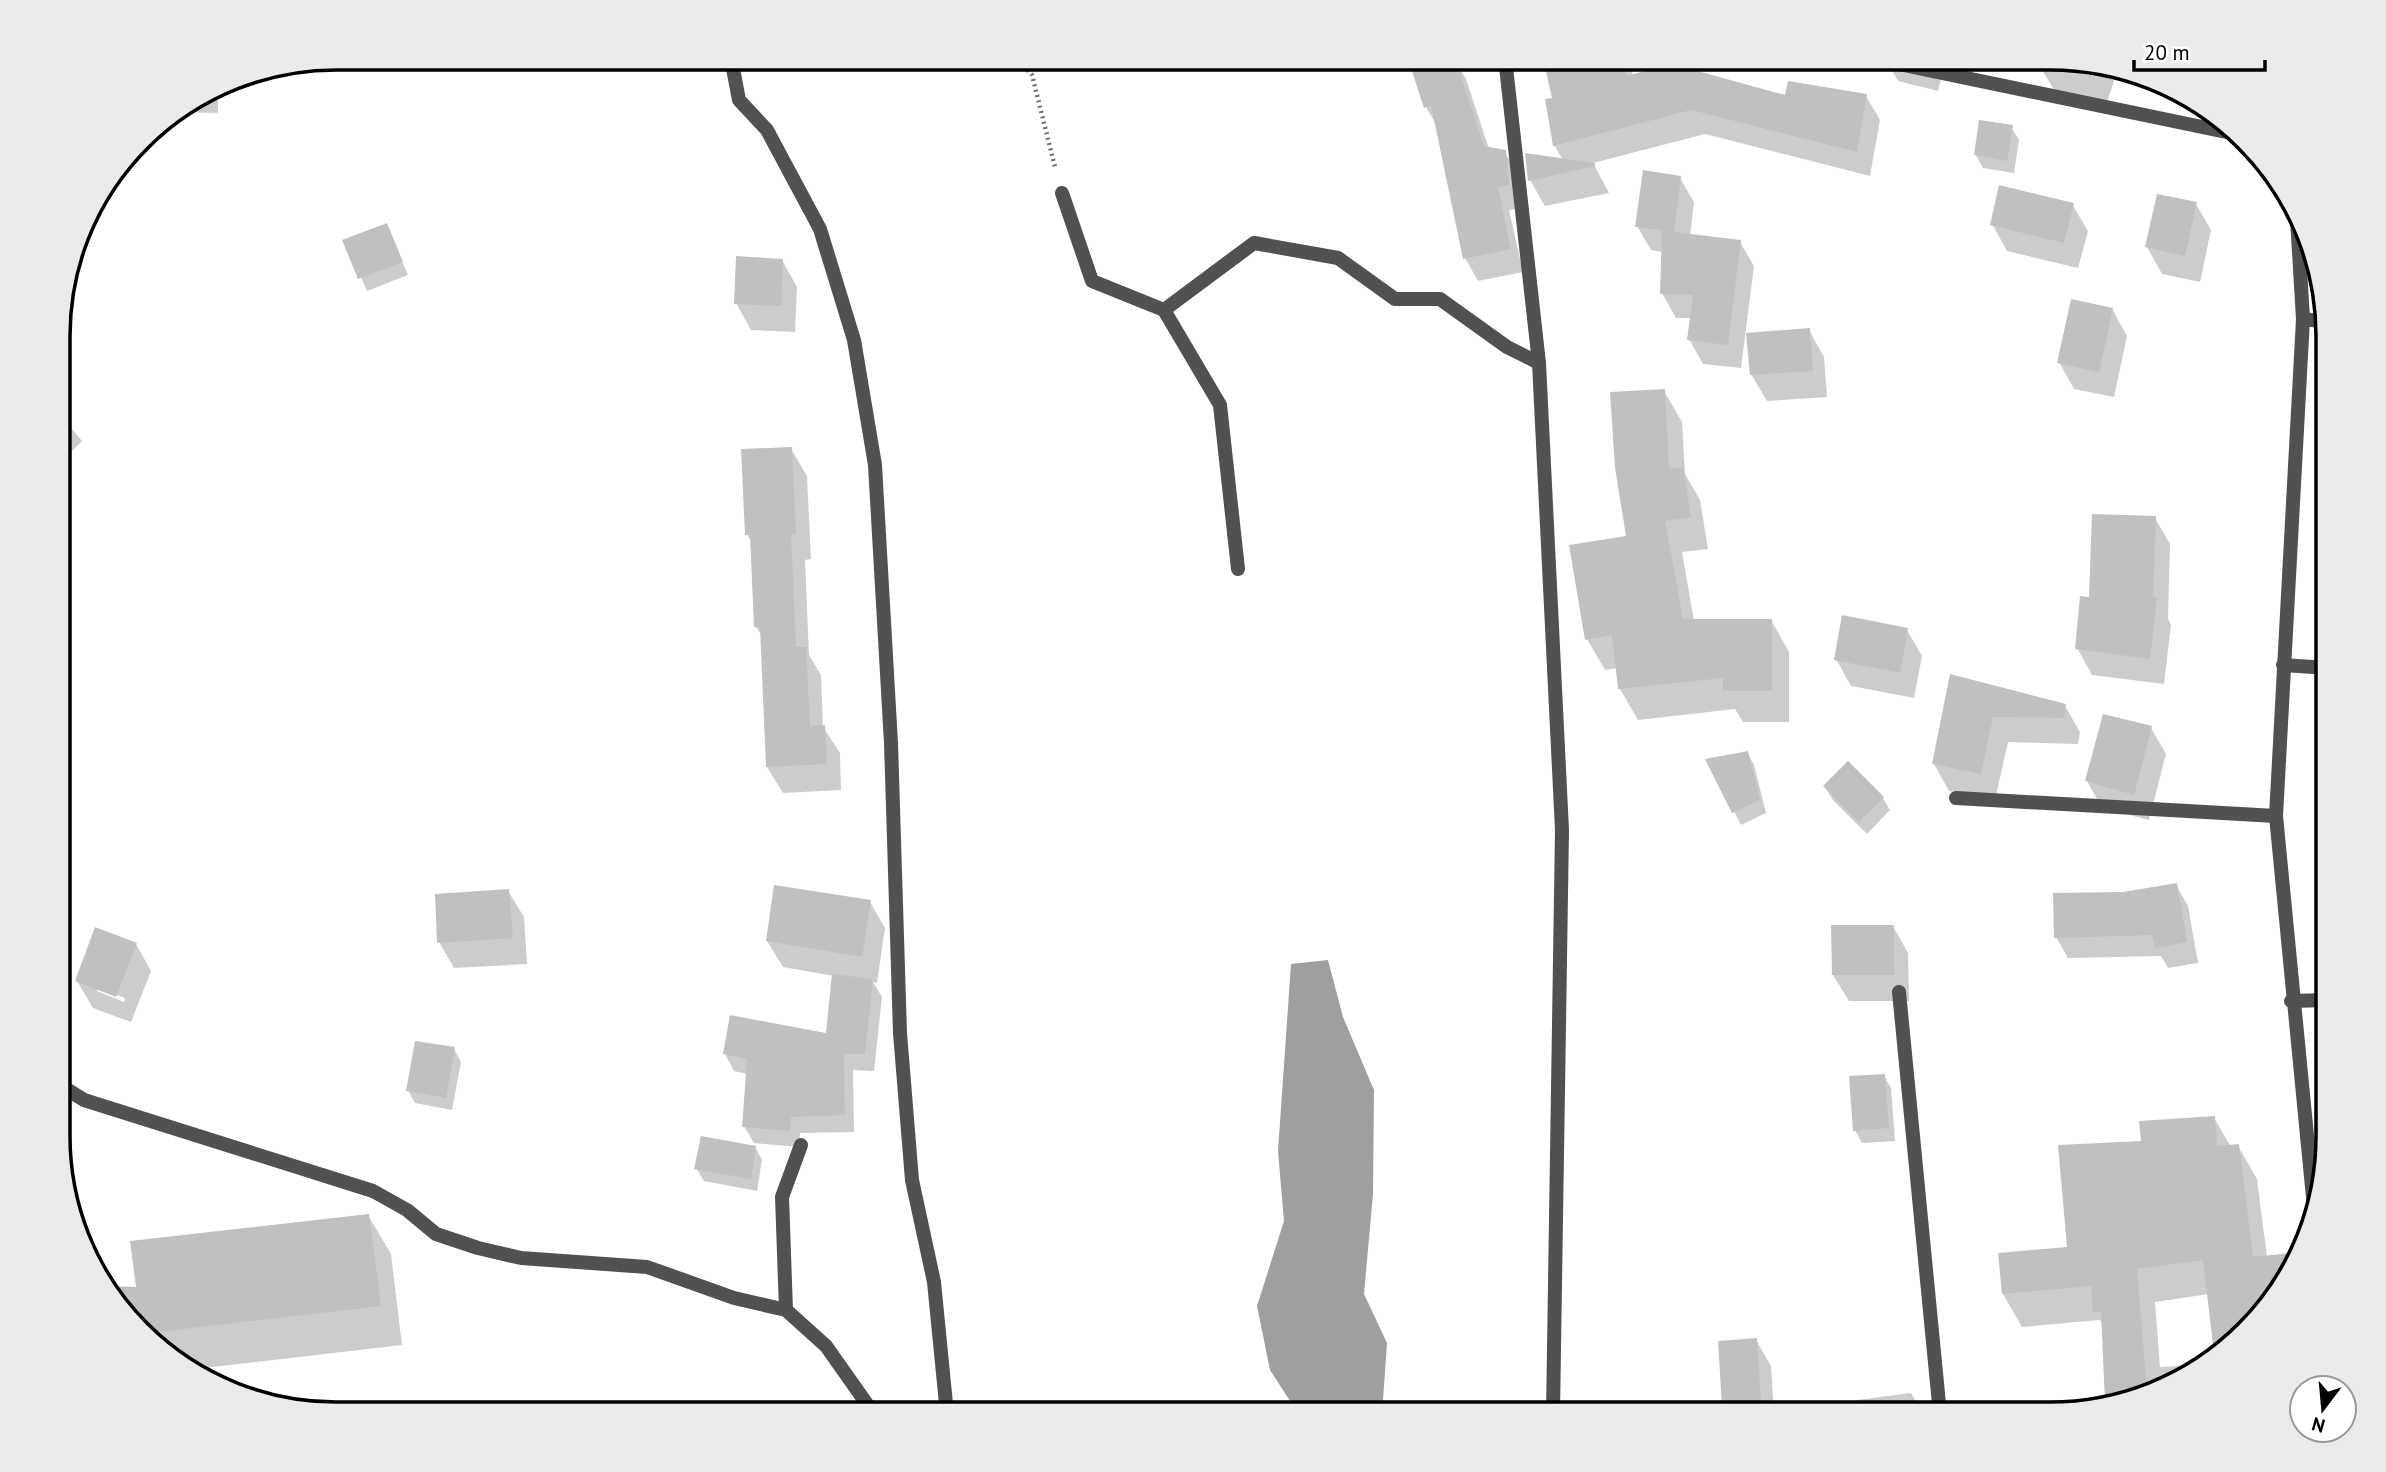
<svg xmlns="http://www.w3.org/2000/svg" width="2386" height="1472" viewBox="0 0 2386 1472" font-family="'PT Sans',sans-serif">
<rect width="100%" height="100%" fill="#fff"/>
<polygon fill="#9f9f9f" points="1328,960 1343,1017 1374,1090 1373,1194 1364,1294 1387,1343 1382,1414 1278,1414 1290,1401 1270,1370 1257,1306 1284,1221 1278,1151 1291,964"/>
<g fill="#0003" fill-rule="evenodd">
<polygon points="1418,58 1438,58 1437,62 1454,58 1466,79 1489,149 1504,151 1518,174 1522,208 1509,210 1523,272 1478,281 1465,258 1437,126 1426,107 1423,66"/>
<polygon points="1545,58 1629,58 1633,76 1787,97 1866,96 1880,120 1870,176 1705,134 1593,163 1609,193 1545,206 1530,180 1563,160 1554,145 1554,99"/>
<polygon points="1885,58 1946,58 1938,91 1898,81"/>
<polygon points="2017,58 2050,58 2118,69 2104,111 2058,96 2042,70 2044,67"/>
<polygon points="218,86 218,113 176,112"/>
<polygon points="2011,127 2019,140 2014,173 1983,168 1976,155"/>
<polygon points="1680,178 1694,202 1690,236 1740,242 1754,266 1741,368 1703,364 1689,339 1692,318 1676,318 1662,293 1663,252 1651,250 1637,226"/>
<polygon points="2072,204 2088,231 2078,268 2007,251 1992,224"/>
<polygon points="2196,204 2211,230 2200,282 2162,274 2147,247"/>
<polygon points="386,225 408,275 367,291 345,241"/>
<polygon points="782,260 797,287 795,332 751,330 736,303"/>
<polygon points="2112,309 2127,336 2114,397 2074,389 2059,362"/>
<polygon points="1809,330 1824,357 1827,397 1767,401 1751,374"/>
<polygon points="1664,391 1682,422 1685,474 1700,500 1708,549 1682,552 1694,621 1771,620 1789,652 1789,722 1743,722 1735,709 1638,720 1620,689 1617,668 1605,670 1587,639 1628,538"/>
<polygon points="60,415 82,441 60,463"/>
<polygon points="791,449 807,476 811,559 805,560 809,655 821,675 823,727 840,753 841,790 783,793 767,767 763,638 756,627 753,544 747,535"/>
<polygon points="2155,518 2170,544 2168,619 2171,625 2164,684 2092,675 2077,648 2090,599"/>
<polygon points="1907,630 1922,656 1914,698 1851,686 1836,659"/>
<polygon points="1951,677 2065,706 2080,732 2078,744 2008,742 1995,800 1949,791 1934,764"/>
<polygon points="2151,728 2166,754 2149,820 2102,808 2087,781"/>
<polygon points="1747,753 1754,765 1766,813 1741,825 1707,760"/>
<polygon points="1825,787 1883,798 1890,810 1867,834 1833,800"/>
<polygon points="2176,885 2188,906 2198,963 2168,968 2161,956 2068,958 2056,937 2124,894"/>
<polygon points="508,891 524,917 527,964 454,968 439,942"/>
<polygon points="870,902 885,928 877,983 873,982 882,997 874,1071 853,1070 854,1132 800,1133 799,1147 754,1143 744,1126 747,1074 734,1071 725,1054 827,1035 834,976 783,967 767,941"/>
<polygon points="1893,926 1908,953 1909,1001 1849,1001 1833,975"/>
<path d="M136,944L151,971L131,1022L93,1008L77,981ZM97,988L125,998L124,1002L97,991Z"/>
<polygon points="454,1049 461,1062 452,1110 415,1103 408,1090"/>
<polygon points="1884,1076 1891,1088 1895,1141 1862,1143 1855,1130"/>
<polygon points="2214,1118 2231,1147 2238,1146 2257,1179 2267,1257 2299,1254 2282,1290 2216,1352 2209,1294 2155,1302 2160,1367 2202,1365 2189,1377 2107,1402 2104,1327 2100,1320 2022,1327 2003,1294 2069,1249 2143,1142"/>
<polygon points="755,1147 762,1160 757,1191 704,1181 696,1168"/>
<polygon points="368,1215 391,1254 402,1345 187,1370 107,1288 138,1288"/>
<polygon points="1756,1340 1771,1366 1774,1414 1728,1414 1723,1406"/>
<polygon points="1911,1393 1923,1414 1858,1414 1857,1400"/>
</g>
<g fill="#c0c0c0">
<polygon points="1443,58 1455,58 1484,146 1506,150 1509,185 1498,187 1511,249 1463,259 1431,105 1424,108 1411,68"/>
<polygon points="1543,58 1622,58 1626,76 1672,64 1785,95 1788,81 1867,94 1857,152 1691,110 1553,146 1545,99 1552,98"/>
<polygon points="1979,120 2013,125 2007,161 1974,155"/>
<polygon points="1525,153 1595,163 1595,166 1528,181"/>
<polygon points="1643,170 1681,176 1674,232 1741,240 1728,345 1687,340 1693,295 1660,294 1662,231 1668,231 1635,227"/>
<polygon points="1999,185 2074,203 2064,243 1990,225"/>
<polygon points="2157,194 2197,202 2185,256 2145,247"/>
<polygon points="387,223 403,262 358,279 342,240"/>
<polygon points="736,256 783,259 781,306 734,304"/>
<polygon points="2071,299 2113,308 2099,372 2057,363"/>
<polygon points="1810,328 1813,371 1750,375 1746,333"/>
<polygon points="1665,389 1669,469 1683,467 1691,517 1665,521 1683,619 1772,619 1772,691 1723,691 1723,678 1618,689 1612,635 1585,640 1569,545 1626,536 1615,468 1610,392"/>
<polygon points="792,447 796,533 791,534 796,647 806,647 810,726 825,725 827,764 766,767 760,627 754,627 750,535 745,535 741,449"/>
<polygon points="2092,514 2156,516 2153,597 2157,597 2150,659 2075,649 2080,596 2089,597"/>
<polygon points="1842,615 1908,628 1900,673 1834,660"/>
<polygon points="1950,674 2066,704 2064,718 1993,717 1981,774 1932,764"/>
<polygon points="2103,714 2152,726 2134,795 2085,781"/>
<polygon points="1748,751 1760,800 1732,813 1705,759"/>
<polygon points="1848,761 1884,797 1859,822 1823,786"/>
<polygon points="2177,883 2187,942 2155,948 2152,935 2054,938 2053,893 2123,892"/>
<polygon points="774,885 871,900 862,957 766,941"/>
<polygon points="509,889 513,938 437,943 435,894"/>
<polygon points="1831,925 1894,925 1894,975 1832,975"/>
<polygon points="95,927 137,943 116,997 75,981"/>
<polygon points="832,974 873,979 865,1054 844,1054 845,1115 791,1117 790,1131 742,1127 747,1059 723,1054 730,1015 826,1033"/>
<polygon points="415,1041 455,1047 446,1098 406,1091"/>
<polygon points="1885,1074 1889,1128 1853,1131 1849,1076"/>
<polygon points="2215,1116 2217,1146 2239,1144 2253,1257 2300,1252 2282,1290 2214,1353 2203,1260 2137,1269 2147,1390 2105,1402 2101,1312 2093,1312 2091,1286 2002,1294 1998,1253 2067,1247 2058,1145 2141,1141 2139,1121"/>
<polygon points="701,1136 756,1146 751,1179 694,1169"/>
<polygon points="369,1214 381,1306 149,1333 106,1286 136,1287 130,1241"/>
<polygon points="1757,1338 1761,1403 1722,1406 1718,1341"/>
</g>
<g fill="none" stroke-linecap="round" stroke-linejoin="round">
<polyline stroke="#737373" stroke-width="4.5" stroke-dasharray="2 3.5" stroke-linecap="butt" points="1016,58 1032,75 1055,167"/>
<polyline stroke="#515151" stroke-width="14" points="1956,798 2276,816"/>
<g stroke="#515151" stroke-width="14">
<polyline points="731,58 739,100 767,130 820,229 854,340 875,465 891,743 900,1033 912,1180 934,1282 947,1414"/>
<polyline points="1505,58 1539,363 1562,830 1553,1414"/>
<polyline points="1870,58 2231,133"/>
<polyline points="1062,193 1092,281 1164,310 1220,405 1238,569"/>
<polyline points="1164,310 1254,243 1338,258 1395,299 1440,299 1507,347 1539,363"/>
<polyline points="2303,319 2328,322"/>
<polyline points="2283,665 2328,668"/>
<polyline points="1899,992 1940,1414"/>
<polyline points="2291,1001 2328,1000"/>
<polyline points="60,1085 84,1100 373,1191 407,1210 436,1234 478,1248 521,1258 647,1267 734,1298 786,1310 826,1346 874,1414"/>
<polyline points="786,1310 782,1197 801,1145"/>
</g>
<polyline stroke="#515151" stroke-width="14" points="2297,219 2303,319 2276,816 2315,1218"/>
</g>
<path d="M0 0H2386V1472H0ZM336 70H2050A266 266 0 0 1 2316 336V1136A266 266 0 0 1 2050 1402H336A266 266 0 0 1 70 1136V336A266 266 0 0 1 336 70Z" fill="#ebebeb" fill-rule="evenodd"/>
<path fill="none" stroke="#000" stroke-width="3.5" d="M336 70H2050A266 266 0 0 1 2316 336V1136A266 266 0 0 1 2050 1402H336A266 266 0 0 1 70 1136V336A266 266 0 0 1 336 70Z"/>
<g transform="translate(2323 1409) rotate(196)"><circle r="33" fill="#ffffff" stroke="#999999" stroke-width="2"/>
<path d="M0-5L12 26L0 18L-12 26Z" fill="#000000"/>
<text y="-10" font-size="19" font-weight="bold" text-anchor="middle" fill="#000000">N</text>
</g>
<path d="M2134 60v10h131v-10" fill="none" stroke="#000000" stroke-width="3.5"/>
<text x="2144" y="60" font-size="21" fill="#000000" stroke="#ffffff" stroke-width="5" paint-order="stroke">20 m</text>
</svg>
